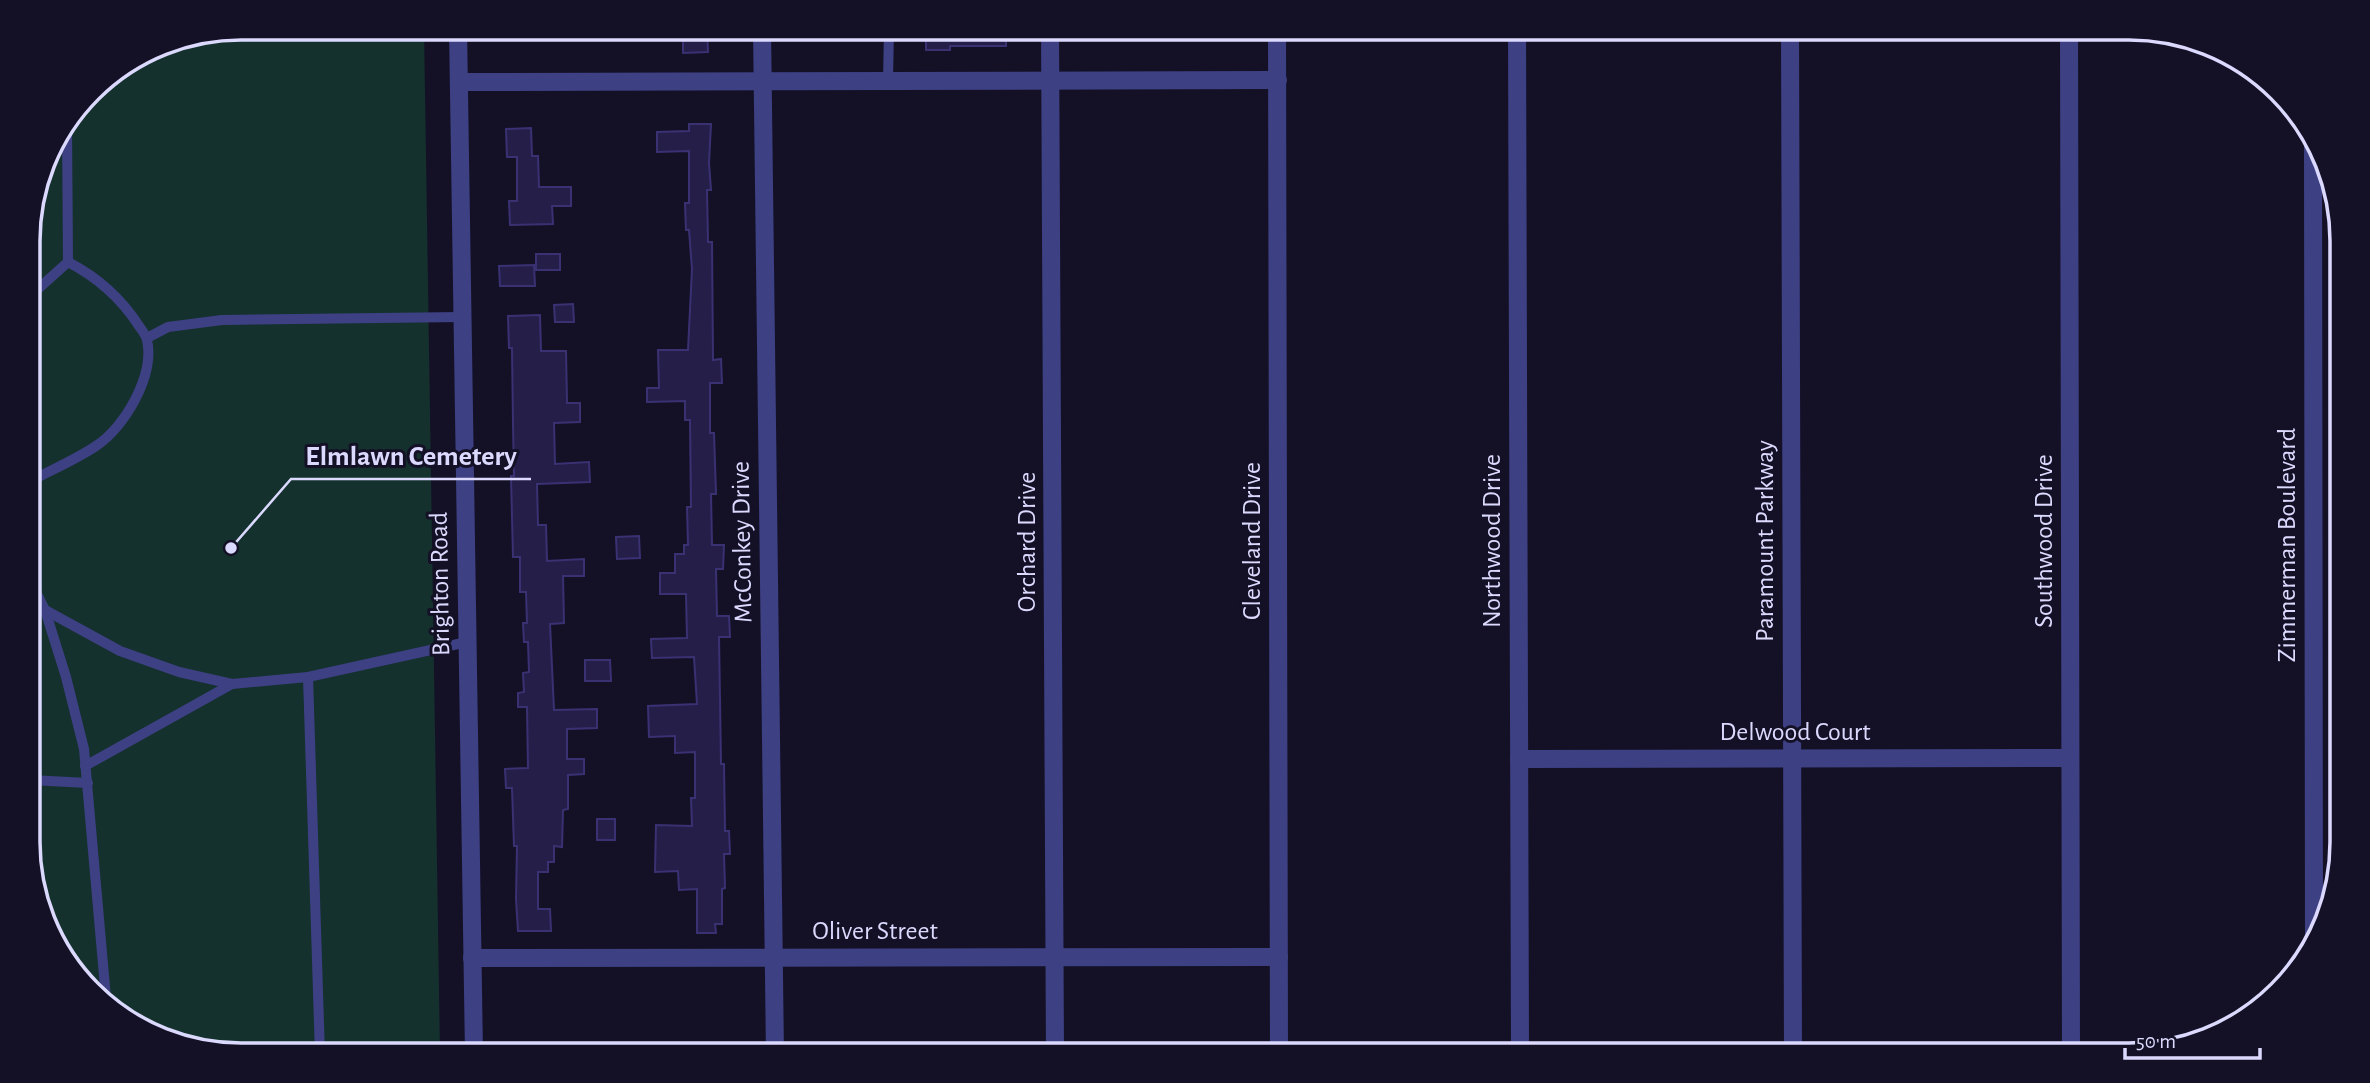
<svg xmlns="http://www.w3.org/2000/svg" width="2370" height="1083" viewBox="0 0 2370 1083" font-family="'Alegreya Sans',sans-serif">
<rect width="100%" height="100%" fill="#141127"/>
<polygon fill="#14312e" points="241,28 424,28 440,1055 241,1055 159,1039 72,971 30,870 28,226 50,147 100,81 160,44"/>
<g fill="#241e48" stroke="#3a3173" stroke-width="2">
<polygon points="683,28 707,28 708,52 683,53"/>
<polygon points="926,28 1006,28 1006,46 950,46 950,50 926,50"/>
<polygon points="689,124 711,124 709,163 711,190 707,190 708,242 712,242 713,360 721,359 722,383 710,383 710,433 714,433 716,494 711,494 712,545 724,545 723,569 716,569 717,616 729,616 730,637 719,637 721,764 724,764 725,831 729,831 730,854 724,854 725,888 722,889 722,924 715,924 716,933 697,933 697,889 679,890 678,871 655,872 656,825 692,826 691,798 695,798 695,752 675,753 675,736 649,737 648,706 697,704 694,657 652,658 651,639 687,638 686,594 660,594 660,573 675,573 675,554 684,554 684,545 688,545 687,507 691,507 690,420 685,420 685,401 647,402 647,388 659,388 658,350 688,350 692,269 689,230 686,230 685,203 689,203 689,151 657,152 657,132 689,131"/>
<polygon points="531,128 532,156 538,156 539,187 571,187 571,206 552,206 553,224 510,225 509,201 517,201 517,157 507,157 506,129"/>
<rect x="536" y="254" width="24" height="16"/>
<polygon points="534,265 535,286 500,286 499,266"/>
<polygon points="573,304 574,322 555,322 554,305"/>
<polygon points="540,315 541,351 566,351 567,403 580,403 580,422 554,423 555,464 589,462 590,482 537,484 538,525 546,525 547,561 584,559 584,576 563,576 564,623 550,624 554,710 597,709 597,728 567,729 567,759 584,759 584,774 568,775 568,809 563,810 562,847 554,846 554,862 548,862 548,872 538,872 538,909 550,909 551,931 518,931 516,899 517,846 514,846 512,788 506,788 505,769 528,768 527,707 518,707 518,693 524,692 523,673 529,672 528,642 524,642 523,623 527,623 526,592 520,592 520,557 513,557 511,476 514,476 513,423 512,348 509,348 508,316"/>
<polygon points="639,536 640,558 617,559 616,537"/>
<polygon points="585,660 610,660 611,681 585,681"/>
<rect x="597" y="819" width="18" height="21"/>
</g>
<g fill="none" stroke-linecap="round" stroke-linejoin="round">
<g stroke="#3e4084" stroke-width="10">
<polyline points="888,81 889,28"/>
<polyline points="29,297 68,262 67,125"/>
<polyline points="147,338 168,327 222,320 462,317"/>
<path d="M29,482C51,470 75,460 96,446C125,427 155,375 147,340C146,335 142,330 139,326C121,298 97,277 68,262"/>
<polyline points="29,578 45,610 66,677 84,749 106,998"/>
<polyline points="45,610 120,651 179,672 232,684 308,677 467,642"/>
<polyline points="308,677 320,1055"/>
<polyline points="85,766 232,684"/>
<polyline points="30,780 88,783"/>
</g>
<g stroke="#3e4084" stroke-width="18">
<polyline points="762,28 775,1055"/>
<polyline points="1050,28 1055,1055"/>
<polyline points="1277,28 1279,1055"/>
<polyline points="1517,28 1520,1055"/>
<polyline points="2069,28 2071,1055"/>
<polyline points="459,82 1278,80"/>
<polyline points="2313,147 2314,943"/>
<polyline points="1519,759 2070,758"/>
<polyline points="472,958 1279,957"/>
</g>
<g stroke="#3e4084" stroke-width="18">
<polyline points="458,28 474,1055"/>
<polyline points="1790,28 1793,1055"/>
</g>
</g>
<g text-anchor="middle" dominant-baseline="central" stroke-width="6" stroke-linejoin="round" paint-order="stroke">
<g font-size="26" fill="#dbd9fd" stroke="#141127">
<text transform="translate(1252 541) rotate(-90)">Cleveland Drive</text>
<text transform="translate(1492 541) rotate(-90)">Northwood Drive</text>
<text transform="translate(1765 541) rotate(-90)">Paramount Parkway</text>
<text transform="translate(2044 541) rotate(-90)">Southwood Drive</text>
<text transform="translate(742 542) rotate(-91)">McConkey Drive</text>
<text transform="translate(1027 542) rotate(-90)">Orchard Drive</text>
<text transform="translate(2287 545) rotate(-90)">Zimmerman Boulevard</text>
<text transform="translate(440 584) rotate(-91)">Brighton Road</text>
<text x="1795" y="732">Delwood Court</text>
<text x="875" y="931">Oliver Street</text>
</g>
</g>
<path d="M0 0H2370V1083H0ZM241 40H2129A201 201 0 0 1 2330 241V842A201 201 0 0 1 2129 1043H241A201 201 0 0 1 40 842V241A201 201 0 0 1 241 40Z" fill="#141127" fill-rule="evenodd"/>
<path fill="none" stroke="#dbd9fd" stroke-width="3.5" d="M241 40H2129A201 201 0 0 1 2330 241V842A201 201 0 0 1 2129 1043H241A201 201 0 0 1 40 842V241A201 201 0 0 1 241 40Z"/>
<path fill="none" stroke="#dbd9fd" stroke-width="2.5" d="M231 548L291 479H531"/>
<circle fill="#dbd9fd" stroke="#141127" stroke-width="2.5" cx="231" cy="548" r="7"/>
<g font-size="28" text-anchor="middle" font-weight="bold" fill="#dbd9fd" stroke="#141127" stroke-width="6" stroke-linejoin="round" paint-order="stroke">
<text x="411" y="465">Elmlawn Cemetery</text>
</g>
<path d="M2125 1048v10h135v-10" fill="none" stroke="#dbd9fd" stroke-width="3.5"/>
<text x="2136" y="1048" font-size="21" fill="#dbd9fd" stroke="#141127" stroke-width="5" paint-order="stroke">50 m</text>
</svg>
